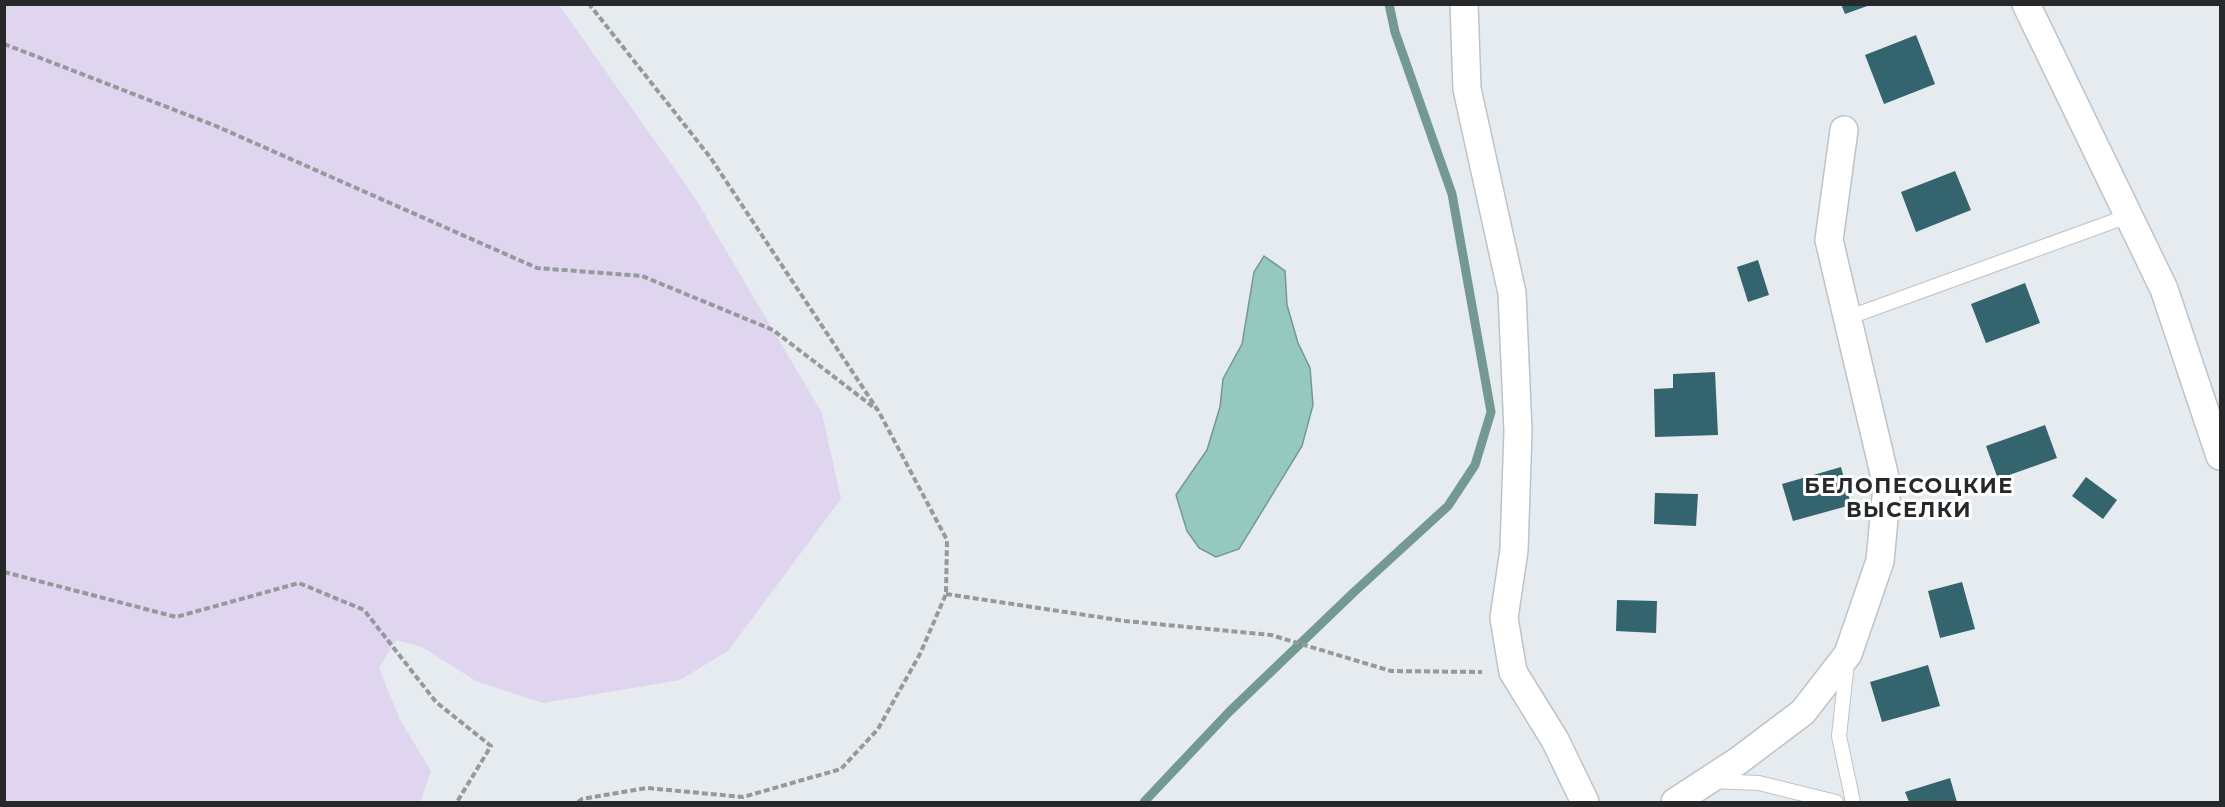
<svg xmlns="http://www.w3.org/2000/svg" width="2225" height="807" viewBox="0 0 2225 807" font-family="Montserrat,sans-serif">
<rect width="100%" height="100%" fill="#e5ebef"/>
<polygon fill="#dfd5ef" points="5,4 559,5 695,198 822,413 841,499 728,651 680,680 543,703 476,681 422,647 396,640 379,668 400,720 431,771 420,802 5,802"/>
<polygon fill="#95c8bf" stroke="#749892" stroke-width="1.5" points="1264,256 1285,271 1287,305 1298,343 1310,368 1313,405 1302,446 1239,549 1216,557 1199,548 1187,531 1176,495 1207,450 1220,407 1223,379 1242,344 1254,272"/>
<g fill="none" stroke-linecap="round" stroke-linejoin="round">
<polyline stroke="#749892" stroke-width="9" points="1144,802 1229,712 1353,593 1448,506 1475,465 1491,412 1452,194 1395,32 1389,4"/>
</g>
<g fill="#34646e">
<polygon points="1841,4 1870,4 1870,5 1845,14"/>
<polygon points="1916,35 1935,84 1884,104 1865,55"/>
<polygon points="1955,171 1971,210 1916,232 1901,192"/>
<polygon points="1758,260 1769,295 1748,302 1737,267"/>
<polygon points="2025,283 2040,323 1986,343 1971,304"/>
<polygon points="1715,372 1718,435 1655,437 1654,389 1673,388 1673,374"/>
<polygon points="2045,425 2057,458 1998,479 1986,446"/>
<polygon points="1841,467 1851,505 1793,521 1782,484"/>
<polygon points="2086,477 2117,500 2103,519 2072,496"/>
<polygon points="1655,493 1698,494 1696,526 1654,524"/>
<polygon points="1962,582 1975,629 1940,638 1928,591"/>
<polygon points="1617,600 1657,601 1656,633 1616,631"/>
<polygon points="1928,665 1940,706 1882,722 1870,682"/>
<polygon points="1950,778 1957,802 1909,802 1905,792"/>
</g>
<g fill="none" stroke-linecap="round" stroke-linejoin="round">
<defs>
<g id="service">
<polyline points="1847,318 2128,216"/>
<polyline points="1847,662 1839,736 1853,802"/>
<polyline points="1712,781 1759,783 1836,802"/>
</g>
<g id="minor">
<polyline points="1464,4 1467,89 1512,293 1518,431 1514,550 1504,618 1513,672 1555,740 1585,802"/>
<polyline points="2026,4 2164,289 2220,456"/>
<polyline points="1675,802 1738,761 1803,712 1848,654 1880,561 1887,486 1829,240 1844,130"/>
</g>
</defs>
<use href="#service" stroke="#bdc3c7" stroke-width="16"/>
<use href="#minor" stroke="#bdc3c7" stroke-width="30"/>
<g stroke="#95999c" stroke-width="4" stroke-dasharray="6 3" stroke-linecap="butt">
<polyline points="4,44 216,126 537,268 642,276 773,330 876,409"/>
<polyline points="4,572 176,617 299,583 364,610 436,702 491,746 457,802"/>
<polyline points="946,594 1125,621 1271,635 1391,671 1482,672"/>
<polyline points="578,802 582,799 647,788 743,797 841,769 878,729 920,654 946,594 947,540 879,412 710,157 589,4"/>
</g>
<use href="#service" stroke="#fff" stroke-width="14"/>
<use href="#minor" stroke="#fff" stroke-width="27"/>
</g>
<g text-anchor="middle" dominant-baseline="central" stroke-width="6" stroke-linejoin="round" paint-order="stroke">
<g font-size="21" font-weight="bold" letter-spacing="1.5" fill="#26282a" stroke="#fff">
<text x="1909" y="485">БЕЛОПЕСОЦКИЕ<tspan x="1909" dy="24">ВЫСЕЛКИ</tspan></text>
</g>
</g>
<rect width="2225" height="807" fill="none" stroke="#26282a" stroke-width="12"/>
</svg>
